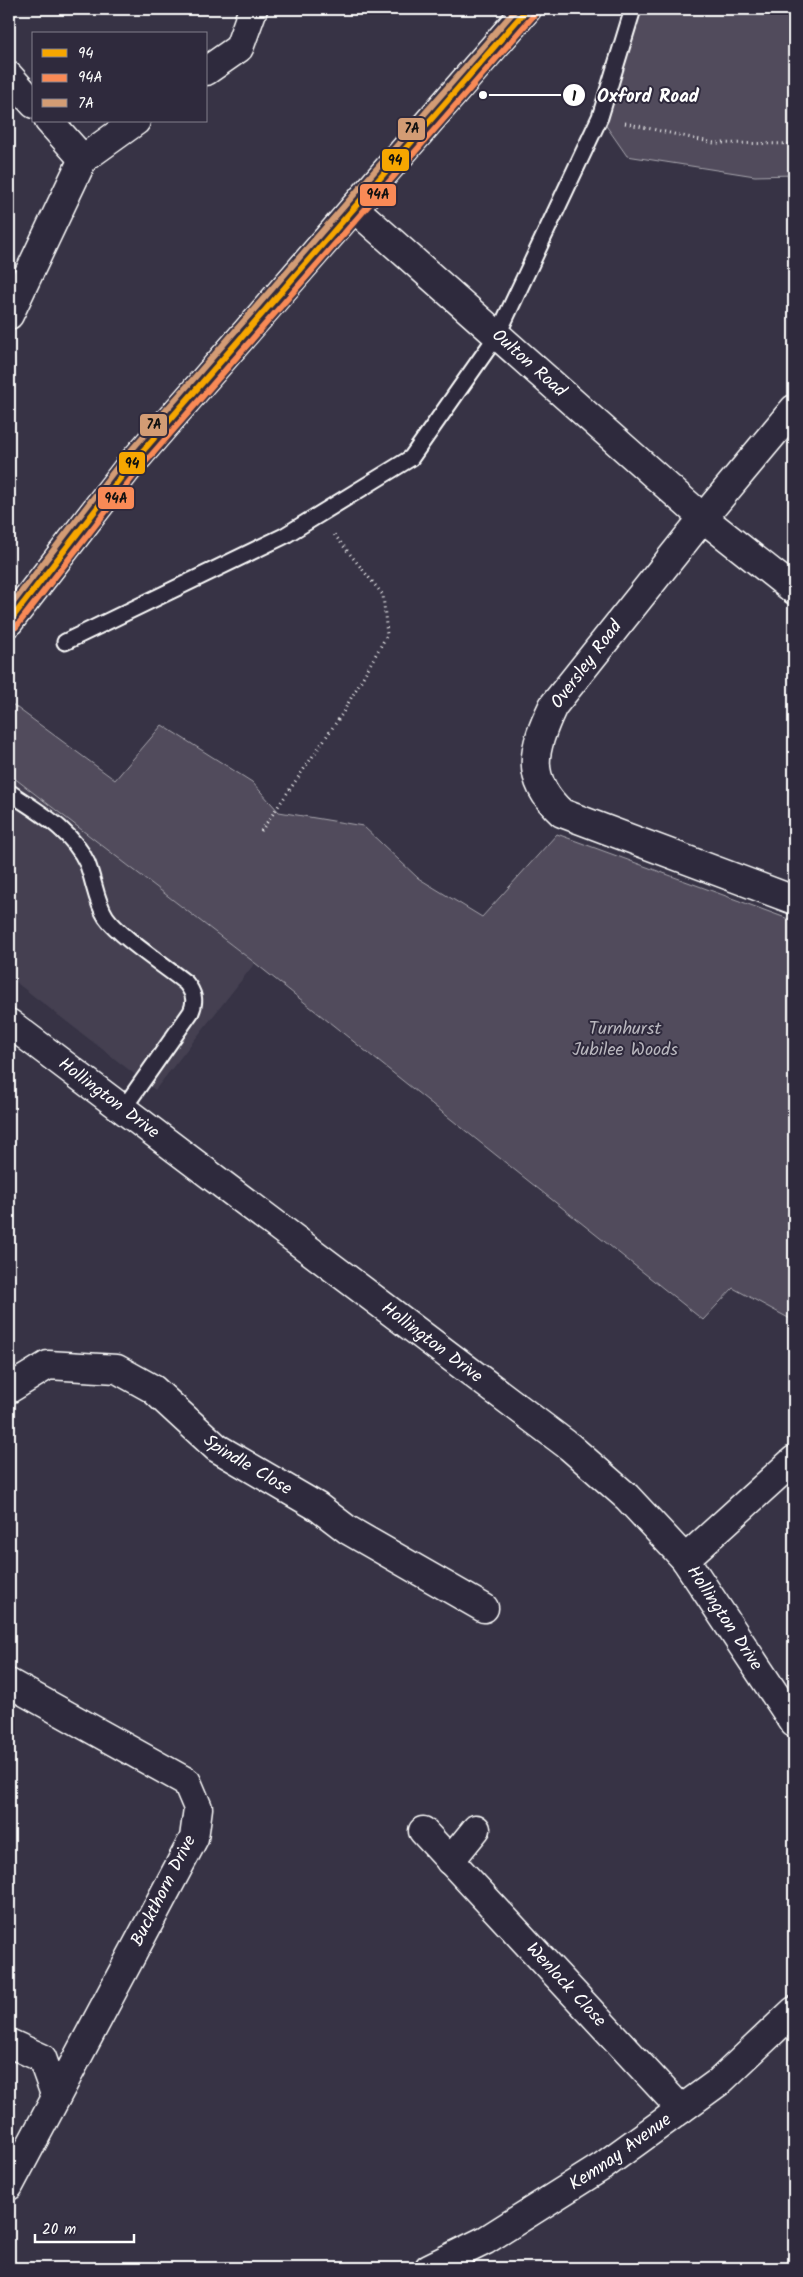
<svg xmlns="http://www.w3.org/2000/svg" width="803" height="2277" viewBox="0 0 803 2277" font-family="Kalam,sans-serif">
<rect width="100%" height="100%" fill="#373345"/>
<filter id="ink" filterUnits="userSpaceOnUse"><feTurbulence type="fractalNoise" baseFrequency=".02" numOctaves="2"/><feDisplacementMap in="SourceGraphic" scale="10" xChannelSelector="R" yChannelSelector="G"/><feConvolveMatrix kernelMatrix="1 2 1 2 8 2 1 2 1" color-interpolation-filters="sRGB"/></filter>
<g filter="url(#ink)">
<polygon fill="#444051" points="9,774 255,963 155,1090 9,977"/>
<g fill="#514c5c" stroke="#a8a6ae">
<polygon points="633,9 794,9 794,175 755,176 627,156 600,117"/>
<polygon points="9,702 115,780 162,725 252,782 279,812 363,826 418,878 482,917 557,834 794,921 794,1321 733,1288 703,1320 255,963 9,774"/>
</g>
<g fill="none" stroke-linecap="round" stroke-linejoin="round">
<defs>
<g id="service">
<polyline points="65,642 284,536 411,458 498,334 600,117 633,9"/>
<path d="M9,792C38,812 71,829 87,863C94,880 96,902 106,917C119,936 166,967 186,983C194,993 196,1001 191,1012L123,1109"/>
</g>
<g id="minor">
<polyline points="206,71 239,48 253,9"/>
<polyline points="9,76 34,104"/>
<polyline points="49,121 83,159"/>
<path id="s1" d="M354,208L703,518L794,590"/>
<polyline points="9,315 83,159 136,121"/>
<path d="M794,409L703,518L553,706C533,748 524,778 562,813L794,900"/>
<path id="s2" d="M9,1023L570,1447L627,1497L685,1559L794,1723"/>
<path id="s3" d="M9,1389L48,1365L117,1369L153,1389L217,1448L318,1507L348,1530L484,1608"/>
<polyline points="685,1559 794,1460"/>
<polyline points="9,1683 187,1782 198,1808 194,1838 9,2186"/>
<path id="s4" d="M423,1831L681,2109"/>
<polyline points="450,1861 476,1829"/>
<polyline points="9,2043 42,2058 56,2097"/>
<path id="s5" d="M429,2268L486,2240L603,2166L720,2081L794,2011"/>
</g>
<polyline id="primary" points="9,622 128,468 527,9"/>
</defs>
<use href="#service" stroke="#fff" stroke-width="19"/>
<use href="#minor" stroke="#fff" stroke-width="31"/>
<use href="#primary" stroke="#fff" stroke-width="31"/>
<g stroke="#fff" stroke-width="3" stroke-dasharray="1 4" stroke-linecap="butt">
<polyline points="625,123 714,143 794,144"/>
<polyline points="261,831 342,714 387,635 383,595 333,533"/>
</g>
<use href="#service" stroke="#2f2a3d" stroke-width="15"/>
<use href="#minor" stroke="#2f2a3d" stroke-width="28"/>
<use href="#primary" stroke="#2f2a3d" stroke-width="28"/>
<defs>
<polyline id="bus-1" points="9,622 128,468 527,9"/>
<polyline id="bus-2" points="16,627 135,474 534,15"/>
<polyline id="bus-3" points="9,608 121,462 516,9"/>
</defs>
<use href="#bus-1" stroke="#2f2a3d" stroke-width="10"/>
<use href="#bus-2" stroke="#2f2a3d" stroke-width="10"/>
<use href="#bus-3" stroke="#2f2a3d" stroke-width="10"/>
<use href="#bus-1" stroke="#f7a600" stroke-width="6"/>
<use href="#bus-2" stroke="#f98a56" stroke-width="6"/>
<use href="#bus-3" stroke="#d39c74" stroke-width="6"/>
</g>
</g>
<g text-anchor="middle" dominant-baseline="central" stroke-width="4" stroke-linejoin="round" paint-order="stroke">
<g font-size="18" fill="#fff" stroke="#2f2a3d">
<text stroke="none"><textPath href="#s1" startOffset="234">Oulton Road</textPath></text>
<text transform="translate(587 665) rotate(-53)">Oversley Road</text>
<text stroke="none"><textPath href="#s2" startOffset="125">Hollington Drive</textPath></text>
<text stroke="none"><textPath href="#s2" startOffset="530">Hollington Drive</textPath></text>
<text stroke="none"><textPath href="#s3" startOffset="278">Spindle Close</textPath></text>
<text stroke="none"><textPath href="#s2" startOffset="935">Hollington Drive</textPath></text>
<text transform="translate(164 1891) rotate(-63)">Buckthorn Drive</text>
<text stroke="none"><textPath href="#s4" startOffset="210">Wenlock Close</textPath></text>
<text stroke="none"><textPath href="#s5" startOffset="224">Kemnay Avenue</textPath></text>
</g>
<g font-size="18" fill="#b9b7be" stroke="#2f2a3d">
<text x="625" y="1029">Turnhurst<tspan x="625" dy="21">Jubilee Woods</tspan></text>
</g>
</g>
<path fill="none" stroke="#fff" stroke-width="2" d="M483 95L574 95"/>
<g fill="#fff" stroke="#2f2a3d" stroke-width="2">
<circle cx="483" cy="95" r="5"/>
<circle cx="574" cy="95" r="12"/>
</g>
<g font-size="15" text-anchor="middle" font-weight="bold" fill="#111">
<text x="574" y="101">1</text>
</g>
<g font-size="19" text-anchor="middle" font-weight="bold" fill="#fff" stroke="#2f2a3d" stroke-width="4" stroke-linejoin="round" paint-order="stroke">
<text x="648" y="102">Oxford Road</text>
</g>
<g stroke="#2f2a3d" stroke-width="2">
<rect x="397" y="117" width="29" height="24" rx="5" fill="#d39c74"/>
<rect x="381" y="148" width="29" height="24" rx="5" fill="#f7a600"/>
<rect x="359" y="183" width="38" height="24" rx="5" fill="#f98a56"/>
<rect x="139" y="413" width="29" height="24" rx="5" fill="#d39c74"/>
<rect x="118" y="451" width="28" height="24" rx="5" fill="#f7a600"/>
<rect x="97" y="486" width="38" height="24" rx="5" fill="#f98a56"/>
</g>
<g font-size="14" text-anchor="middle" font-weight="bold" fill="#111">
<text x="412" y="133">7A</text>
<text x="395" y="165">94</text>
<text x="378" y="199">94A</text>
<text x="154" y="429">7A</text>
<text x="132" y="468">94</text>
<text x="116" y="503">94A</text>
</g>
<rect width="803" height="2277" fill="none" stroke="#2f2a3d" stroke-width="30"/>
<rect x="15" y="15" width="773" height="2247" fill="none" stroke="#fff" stroke-width="2" filter="url(#ink)"/>
<rect x="32" y="32" width="175" height="90" fill="#2f2a3d" stroke="#827f8b"/>
<rect x="42" y="49" width="25" height="8" fill="#f7a600" stroke="#827f8b"/>
<text x="78" y="58" font-size="15" fill="#ffffff">94</text>
<rect x="42" y="74" width="25" height="8" fill="#f98a56" stroke="#827f8b"/>
<text x="78" y="82" font-size="15" fill="#ffffff">94A</text>
<rect x="42" y="99" width="25" height="8" fill="#d39c74" stroke="#827f8b"/>
<text x="78" y="108" font-size="15" fill="#ffffff">7A</text>
<path d="M35 2234v8h99v-8" fill="none" stroke="#ffffff" stroke-width="2.5"/>
<text x="42" y="2234" font-size="15" fill="#ffffff" stroke="#2f2a3d" stroke-width="4" paint-order="stroke">20 m</text>
</svg>
